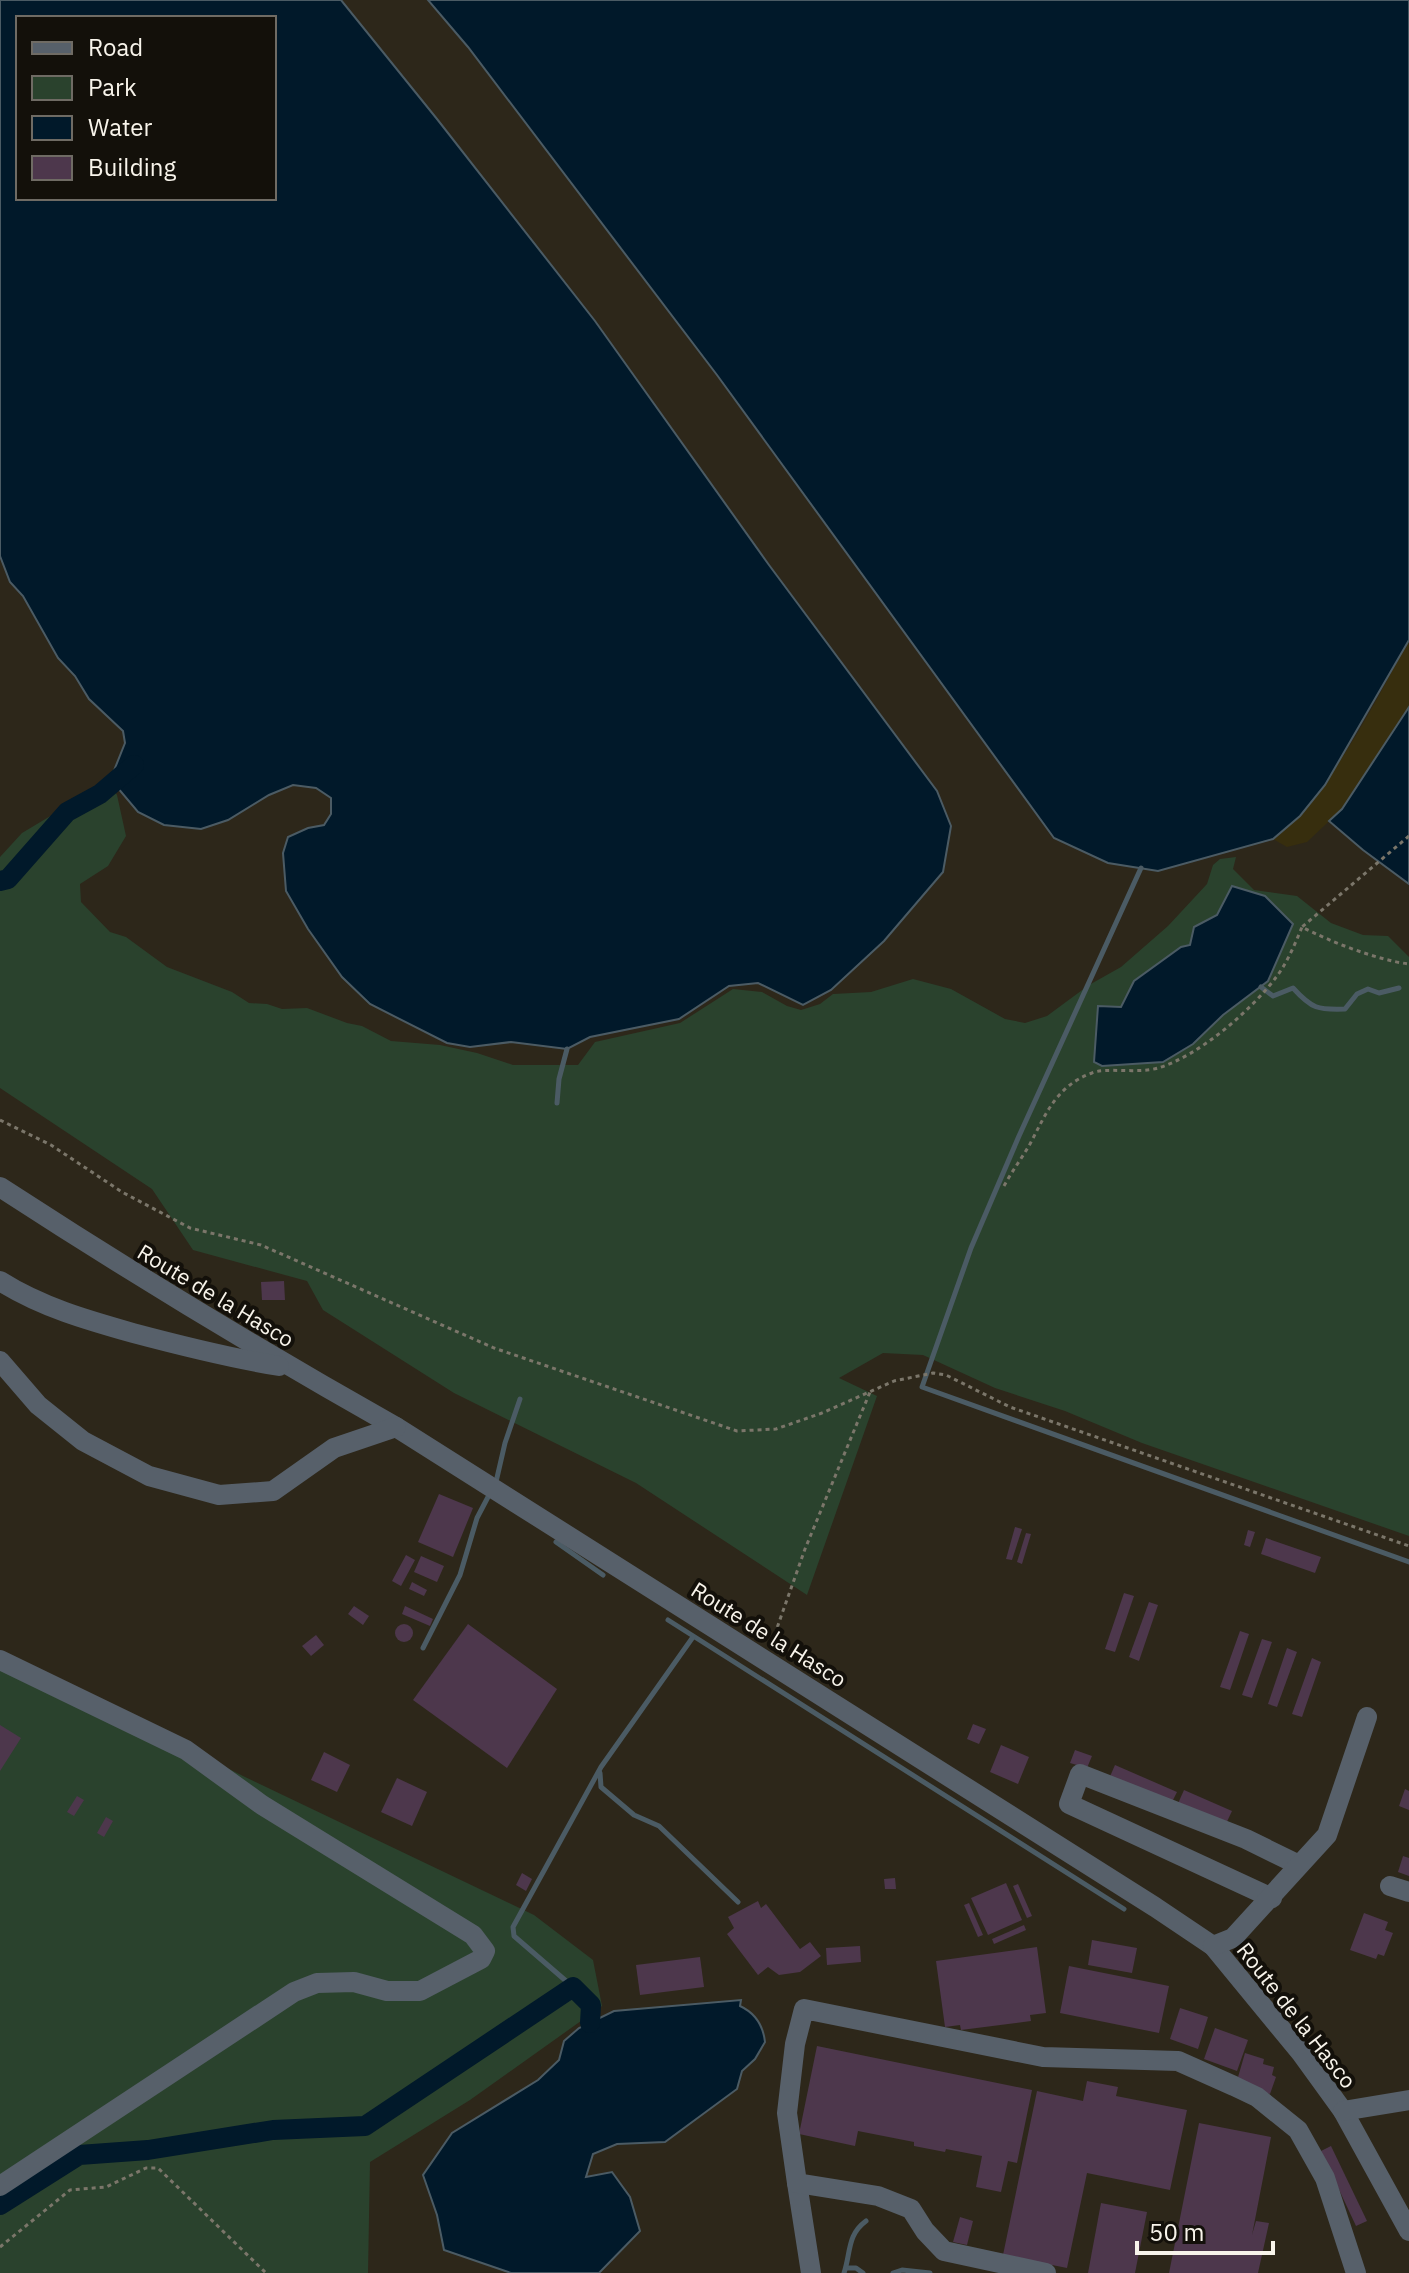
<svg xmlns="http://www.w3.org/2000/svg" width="1409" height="2273" viewBox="0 0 1409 2273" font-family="'IBM Plex Sans',sans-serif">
<rect width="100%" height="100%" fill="#2d271a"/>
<g fill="#2a422d">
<polygon points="104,784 114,790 117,795 126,836 108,866 80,884 81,902 110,932 126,937 167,967 232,992 249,1003 267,1004 282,1009 307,1008 347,1023 362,1026 391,1041 440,1045 477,1053 513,1065 578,1065 595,1042 680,1023 733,989 762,992 787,1006 801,1010 820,1004 833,994 871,992 913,979 951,989 1005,1019 1025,1023 1047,1016 1089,985 1121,967 1168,926 1207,884 1213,865 1220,859 1236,857 1233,869 1254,890 1297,896 1331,923 1363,935 1388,936 1409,957 1409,1536 1142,1443 1065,1411 995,1388 923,1355 883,1353 839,1378 877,1396 807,1595 636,1483 454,1393 323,1310 307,1281 193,1250 152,1189 0,1088 0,857 22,833"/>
<polygon points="0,1654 243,1776 534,1915 593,1960 602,2006 470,2100 370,2162 368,2273 0,2273"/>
</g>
<path fill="#372e0e" d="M1409,640V707L1342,809L1307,842L1287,847L1273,839C1335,785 1370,711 1409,640Z"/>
<g fill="#01192a" stroke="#4b5b64" stroke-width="2" fill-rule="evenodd">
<path d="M0,0H341L437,119L595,321L769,565L937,791L951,826L943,872L884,941L831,990L803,1005L758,983L729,986L679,1019L590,1037L567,1049L511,1042L470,1047L447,1043L370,1004L342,977L308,929L286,891L283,853L288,837L308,828L324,825L331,814V798L316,788L293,785L269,795L228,820L201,829L164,825L138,812L117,787L113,773L125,743L123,731L89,699L75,676L58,658L23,596L10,582L0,556ZM18,18H274V198H18Z"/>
<polygon points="428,0 1409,0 1409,640 1325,785 1300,816 1273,839 1158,871 1108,863 1054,838 717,375 468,47"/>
<polygon points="1409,707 1409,884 1363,850 1329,821 1342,809"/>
<polygon points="1232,886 1265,896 1293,924 1268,981 1223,1015 1193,1044 1163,1062 1102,1066 1094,1062 1098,1006 1121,1007 1134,981 1181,947 1190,945 1194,927 1217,915"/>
<path d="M741,2000L740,2006C755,2013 763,2024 765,2042L755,2059L742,2071L737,2089L665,2142L617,2144L593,2154L586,2177L612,2172L630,2197L640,2231L599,2273H511L444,2250L437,2215L423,2175L452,2133L538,2080L559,2060L564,2041L579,2028L614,2011Z"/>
</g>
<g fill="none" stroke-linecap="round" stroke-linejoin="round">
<g stroke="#4b5b64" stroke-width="5">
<polyline points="1141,868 1019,1136 971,1248 922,1387 1409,1562"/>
<path d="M1261,987L1273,996L1293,988C1312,1009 1318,1010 1345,1009L1357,994L1368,989L1379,993L1399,988"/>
<polyline points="557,1103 559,1079 567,1049"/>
<polyline points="496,1482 505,1443 520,1399"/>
<polyline points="556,1542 603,1575"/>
<polyline points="668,1620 1124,1909"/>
<polyline points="423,1648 460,1575 477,1518 488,1497"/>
<polyline points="600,1773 601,1787 634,1815 659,1826 738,1902"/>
<polyline points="573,1987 514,1936 513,1927 601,1767 693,1637"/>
<polyline points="846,2268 856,2268 863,2273"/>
<path d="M844,2273C851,2252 847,2235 866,2221"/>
<polyline points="893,2273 902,2270 930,2273"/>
</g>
<g stroke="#01192a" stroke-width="20">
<polyline points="0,881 8,879 67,812 100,794 134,765"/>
<polyline points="0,2205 79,2155 148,2150 273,2130 365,2126 573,1987 591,2005 590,2023"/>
</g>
</g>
<g fill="#4d374c">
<polygon points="284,1281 285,1300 262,1300 261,1282"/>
<polygon points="439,1494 473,1508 453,1557 418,1542"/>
<polygon points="1015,1527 1022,1529 1012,1560 1006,1559"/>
<polygon points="1248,1530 1255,1532 1250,1547 1244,1545"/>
<polygon points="1026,1533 1031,1534 1022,1564 1017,1562"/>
<polygon points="1266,1538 1321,1557 1315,1573 1261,1554"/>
<polygon points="406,1555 415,1560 401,1586 392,1581"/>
<polygon points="421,1556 444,1566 437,1582 414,1572"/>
<polygon points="412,1582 427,1590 424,1596 409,1589"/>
<polygon points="1124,1593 1134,1596 1115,1652 1105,1649"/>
<polygon points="1149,1602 1158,1605 1139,1661 1129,1657"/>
<polygon points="354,1606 369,1616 363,1625 348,1614"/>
<polygon points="405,1606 433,1619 430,1626 402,1614"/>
<circle cx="404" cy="1633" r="9"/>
<polygon points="468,1624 557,1689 507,1768 413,1700"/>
<polygon points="1240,1631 1249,1634 1230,1690 1220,1687"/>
<polygon points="316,1635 324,1645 311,1656 302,1646"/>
<polygon points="1262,1639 1272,1642 1252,1698 1242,1695"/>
<polygon points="1287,1648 1297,1652 1277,1707 1268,1704"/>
<polygon points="1312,1658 1321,1662 1302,1717 1292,1714"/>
<polygon points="973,1724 986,1729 979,1744 967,1739"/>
<polygon points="0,1725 21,1738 0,1771"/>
<polygon points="1001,1745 1029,1757 1018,1784 990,1772"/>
<polygon points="1075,1750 1092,1756 1087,1768 1070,1763"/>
<polygon points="324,1752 350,1765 337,1792 311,1780"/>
<polygon points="1115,1765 1177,1792 1169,1808 1108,1781"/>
<polygon points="397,1778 427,1792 412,1826 381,1812"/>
<polygon points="1405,1789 1409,1791 1409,1810 1399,1806"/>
<polygon points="1184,1790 1232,1811 1224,1828 1176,1808"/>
<polygon points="77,1796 84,1800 74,1816 67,1812"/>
<polygon points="106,1817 113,1821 104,1837 97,1833"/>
<polygon points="1403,1856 1409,1858 1409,1876 1398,1872"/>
<polygon points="522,1873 532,1879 526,1891 516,1885"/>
<polygon points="895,1878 896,1889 885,1889 884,1879"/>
<polygon points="1006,1883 1022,1920 988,1935 971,1898"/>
<polygon points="1018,1884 1032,1916 1027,1918 1013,1886"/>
<polygon points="758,1901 761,1908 766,1904 800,1949 810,1942 821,1956 800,1972 779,1975 768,1967 758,1975 727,1934 734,1928 728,1917"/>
<polygon points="969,1903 983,1935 978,1937 964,1905"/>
<polygon points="1364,1913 1388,1922 1385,1930 1393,1933 1384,1956 1378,1954 1376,1959 1350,1950"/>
<polygon points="1024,1925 1026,1930 994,1944 992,1939"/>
<polygon points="1092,1940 1137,1948 1132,1973 1088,1965"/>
<polygon points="860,1946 861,1962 827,1965 826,1948"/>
<polygon points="1037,1947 1046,2013 1030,2015 1031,2021 961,2030 960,2025 945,2027 936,1961"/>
<polygon points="700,1957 704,1987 640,1995 636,1965"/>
<polygon points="1069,1966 1169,1986 1159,2033 1060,2013"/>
<polygon points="1180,2008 1208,2017 1198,2049 1170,2039"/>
<polygon points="1215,2028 1248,2040 1237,2071 1204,2059"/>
<polygon points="817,2046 1032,2090 1017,2163 1008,2161 1001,2192 976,2187 982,2156 946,2149 945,2152 914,2146 914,2142 858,2131 855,2146 799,2134"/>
<polygon points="1245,2053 1264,2059 1263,2064 1274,2067 1272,2075 1276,2077 1270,2094 1236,2084"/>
<polygon points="1087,2081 1118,2087 1116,2096 1187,2110 1170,2190 1087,2173 1067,2268 1003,2255 1037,2091 1083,2101"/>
<polygon points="1199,2123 1271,2137 1252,2235 1256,2221 1269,2223 1258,2273 1169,2273"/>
<polygon points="1331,2146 1367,2221 1356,2226 1321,2151"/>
<polygon points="1101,2203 1147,2212 1135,2273 1088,2273"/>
<polygon points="960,2217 973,2221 967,2245 953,2242"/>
</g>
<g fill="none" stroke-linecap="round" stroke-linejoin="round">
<g stroke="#7b766a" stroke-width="3" stroke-dasharray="4 4" stroke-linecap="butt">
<path d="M1409,836L1302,927C1331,942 1377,960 1409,964"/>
<polyline points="0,1120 51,1145 122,1192 190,1228 261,1245 494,1348 737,1431 776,1429 822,1413 894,1381 933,1373 946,1375 1010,1407 1409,1546"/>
<path d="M1004,1186C1012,1171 1022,1158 1030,1144C1046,1114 1056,1086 1092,1073C1105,1067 1137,1074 1158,1068C1199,1056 1252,1010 1277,976C1288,961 1295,944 1302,927"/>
<polyline points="772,1642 805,1549 870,1392"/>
<polyline points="0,2247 70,2190 106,2187 146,2168 158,2168 266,2273"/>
</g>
<g stroke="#57606a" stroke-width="20">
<path d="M0,1187C129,1271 261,1351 396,1427L1155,1907L1213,1946L1301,2053L1343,2111L1409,2231"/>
<path d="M0,1281C41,1307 87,1320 133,1333C182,1346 229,1358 279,1366"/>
<polyline points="0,1361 38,1405 83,1441 149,1476 219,1495 273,1491 334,1448 396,1427"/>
<polyline points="0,1660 186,1750 262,1805 473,1935 485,1951 481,1959 420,1991 387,1991 354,1982 317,1983 294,1992 0,2186"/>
<polyline points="1390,1886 1409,1892"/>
<polyline points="1272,1898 1069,1804 1080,1774 1246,1839 1299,1865"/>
<polyline points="1213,1946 1233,1938 1327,1835 1367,1717"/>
<polyline points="1343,2111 1409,2100"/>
<polyline points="797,2183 811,2273"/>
<polyline points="1046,2273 944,2251 925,2231 911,2209 878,2196 797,2183 787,2113 795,2044 804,2009 1043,2057 1178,2061 1234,2086 1257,2097 1298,2130 1325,2178 1356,2273"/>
</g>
</g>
<g text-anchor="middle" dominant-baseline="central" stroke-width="8" stroke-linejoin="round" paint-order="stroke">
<g font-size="22" fill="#f8f4eb" stroke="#13100a">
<text transform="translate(216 1295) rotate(31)">Route de la Hasco</text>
<text transform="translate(769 1634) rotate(32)">Route de la Hasco</text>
<text transform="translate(1297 2015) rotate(52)">Route de la Hasco</text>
</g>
</g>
<rect x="16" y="16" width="260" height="184" fill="#13100a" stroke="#6f6b64" stroke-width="2"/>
<rect x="32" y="42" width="40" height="12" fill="#57606a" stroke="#6f6b64" stroke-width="2"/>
<text x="88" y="56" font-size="24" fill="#f8f4eb">Road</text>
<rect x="32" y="76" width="40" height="24" fill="#2a422d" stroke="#6f6b64" stroke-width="2"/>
<text x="88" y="96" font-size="24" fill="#f8f4eb">Park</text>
<rect x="32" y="116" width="40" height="24" fill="#01192a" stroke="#6f6b64" stroke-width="2"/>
<text x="88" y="136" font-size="24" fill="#f8f4eb">Water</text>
<rect x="32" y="156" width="40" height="24" fill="#4d374c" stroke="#6f6b64" stroke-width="2"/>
<text x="88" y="176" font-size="24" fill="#f8f4eb">Building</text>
<path d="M1137 2241v12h136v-12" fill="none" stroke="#f8f4eb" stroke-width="4"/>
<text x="1149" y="2241" font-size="24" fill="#f8f4eb" stroke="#13100a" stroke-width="6" paint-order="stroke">50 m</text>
</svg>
